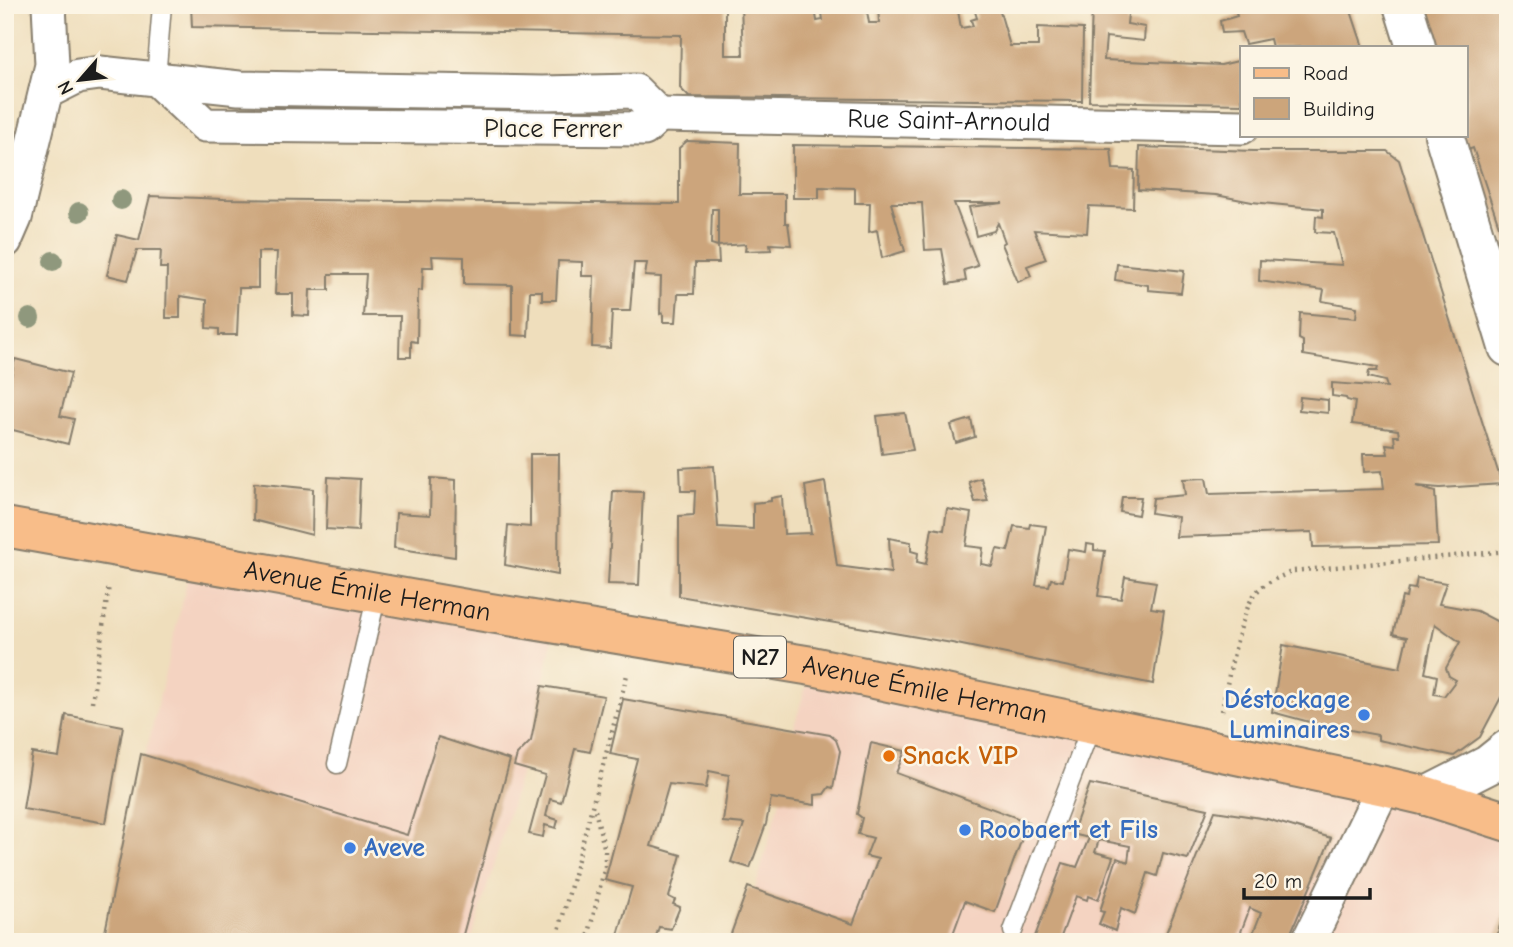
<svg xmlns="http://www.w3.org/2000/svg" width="1513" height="947" viewBox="0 0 1513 947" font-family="'Comic Neue',sans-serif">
<rect width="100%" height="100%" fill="#fcf5e5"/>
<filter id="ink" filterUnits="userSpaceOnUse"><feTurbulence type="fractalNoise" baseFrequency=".0143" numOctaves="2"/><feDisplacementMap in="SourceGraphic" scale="14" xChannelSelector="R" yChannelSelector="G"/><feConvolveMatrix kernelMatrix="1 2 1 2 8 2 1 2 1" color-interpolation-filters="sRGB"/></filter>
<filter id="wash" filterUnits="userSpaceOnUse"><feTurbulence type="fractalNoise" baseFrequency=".00686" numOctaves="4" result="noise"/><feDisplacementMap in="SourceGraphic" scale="28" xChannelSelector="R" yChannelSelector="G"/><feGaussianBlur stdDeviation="1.57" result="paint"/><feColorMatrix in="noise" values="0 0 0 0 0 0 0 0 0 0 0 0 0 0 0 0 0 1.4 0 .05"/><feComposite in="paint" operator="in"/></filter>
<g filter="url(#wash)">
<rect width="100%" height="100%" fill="#efdebc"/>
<g fill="#f4d3c1">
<polygon points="192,560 556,624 530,741 471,942 111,942 147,749"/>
<polygon points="812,666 1508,822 1508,942 736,942 756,886 785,782 795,723"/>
</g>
<g id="blocks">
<g fill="#cca57b" fill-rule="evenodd">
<polygon points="191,5 725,5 725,55 743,55 741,5 808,5 809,9 815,8 817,21 823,20 821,5 866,5 869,23 879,23 878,5 957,5 961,28 973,26 971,20 977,18 973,5 998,5 1010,46 1038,46 1038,27 1083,29 1082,101 689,97 680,88 681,35 192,27"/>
<polygon points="1092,5 1129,5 1127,24 1145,27 1144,41 1106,37 1104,60 1221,65 1242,60 1242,104 1089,101"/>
<polygon points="1234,5 1349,5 1363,47 1272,47 1270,39 1245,44 1241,32 1222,33 1220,21 1237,16"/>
<polygon points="1421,5 1506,5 1508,9 1508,253 1473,148 1468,150 1463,135 1466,135 1466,47 1434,47"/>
<polygon points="687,141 740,143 739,194 785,194 785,223 788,223 791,245 770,244 771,250 745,251 746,244 718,246 718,209 712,209 711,244 718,246 719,263 695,263 694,294 678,294 676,322 663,322 663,313 660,314 661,277 645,276 647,263 634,263 630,311 612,311 610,348 592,347 594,276 582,276 582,262 558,261 556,300 542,300 542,291 530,291 528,336 512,335 512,285 464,284 464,257 432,256 433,267 423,267 422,291 418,290 417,342 411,341 411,357 399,357 400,316 363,316 366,274 329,274 329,290 310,290 309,316 293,315 293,294 275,294 277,252 258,252 258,288 239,288 237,335 219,335 219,329 206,328 207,300 180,296 180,318 166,318 167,268 160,268 161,250 137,250 128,280 107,275 117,235 139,240 150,196 224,199 679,204 679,148"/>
<polygon points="793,145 1111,149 1113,169 1134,170 1133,208 1089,206 1087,233 1034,230 1046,259 1027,266 1031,276 1018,282 1002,244 1005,242 998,223 994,231 976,236 969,207 1003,203 954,203 978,266 964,270 966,281 948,284 942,249 925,250 922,203 891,203 905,251 882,258 877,230 869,232 870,203 855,203 855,188 819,187 819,198 793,198"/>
<polygon points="1139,147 1253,151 1387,151 1399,160 1502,484 1440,488 1416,486 1435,492 1438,545 1313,547 1312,532 1176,537 1178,517 1151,513 1153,498 1185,495 1183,479 1206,478 1209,494 1384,489 1382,471 1364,472 1363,454 1388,454 1386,444 1395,445 1394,436 1399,436 1398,430 1352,424 1355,402 1347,400 1346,398 1332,396 1332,383 1387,387 1385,381 1368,377 1369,371 1377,371 1378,367 1303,355 1303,341 1299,339 1300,313 1356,318 1357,307 1322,301 1324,290 1259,281 1260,260 1342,265 1334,233 1315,232 1316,216 1323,217 1323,209 1252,202 1216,195 1138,190"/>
<polygon points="1117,264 1184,271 1181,293 1148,290 1148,285 1115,280"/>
<polygon points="15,359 71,373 60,416 74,419 68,444 5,428 5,385 9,385"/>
<polygon points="1300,397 1328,400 1328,413 1299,410"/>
<polygon points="905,413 913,450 882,454 877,416"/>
<polygon points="971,419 975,437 956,443 951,425"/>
<polygon points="530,454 559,454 558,575 505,565 508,525 530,527"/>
<polygon points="714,466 718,527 753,529 753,503 771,501 771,498 782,496 784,534 811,533 805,486 825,482 837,566 891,573 889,538 911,542 911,551 918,553 917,562 926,564 932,528 944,530 947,509 971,513 966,546 983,548 981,564 992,566 997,549 1008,551 1014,526 1029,528 1030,524 1046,526 1036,585 1049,586 1051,579 1063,581 1068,549 1086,552 1087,544 1094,545 1094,550 1105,551 1098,596 1121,599 1125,577 1156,582 1151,608 1164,610 1153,684 952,643 679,596 679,516 694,515 695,491 681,491 680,468"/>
<polygon points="328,477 360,479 358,531 326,529"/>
<polygon points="431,478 456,480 455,557 394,548 396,513 430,515"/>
<polygon points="981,478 988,501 975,502 969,482"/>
<polygon points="254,483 313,489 312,535 253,520"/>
<polygon points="613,491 643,492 639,585 608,584"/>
<polygon points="1122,497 1141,497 1138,515 1120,512"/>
<path d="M1417,578L1446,583L1439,604L1477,611L1508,627V684L1480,737L1454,756L1378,740V735L1317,724L1272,712L1283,645L1400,668L1407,637L1393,634L1402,597L1406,598L1408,588L1415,589ZM1435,624L1460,642L1446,668L1449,676L1456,680L1444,696L1434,694L1437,676L1425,673Z"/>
<polygon points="542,686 604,696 590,752 575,749 561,802 550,799 546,816 558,820 556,828 545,825 543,837 529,834 545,775 514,766 517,755 531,741"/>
<polygon points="623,699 830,735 836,740 840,751 833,788 829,787 824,794 815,795 815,805 771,798 766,824 750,868 731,862 744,824 723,822 729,775 709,771 706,788 669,784 651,846 681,855 669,897 675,900 673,904 680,907 671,929 659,927 654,942 616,942 632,887 605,880 637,759 610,754"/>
<polygon points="66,715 123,726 106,823 23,809 32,753 59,757"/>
<polygon points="438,737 510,760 461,942 103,942 141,754 407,835"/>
<polygon points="871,743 905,751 896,773 1028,822 995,912 965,901 950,942 728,942 748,887 853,924 878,859 866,856 873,838 858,834 862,818 857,814"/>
<polygon points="1090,784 1208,809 1188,859 1163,853 1157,876 1148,873 1135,914 1121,908 1115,931 1099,924 1104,912 1100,911 1117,858 1128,862 1130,846 1099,840 1095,852 1113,857 1098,900 1088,896 1087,900 1076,896 1059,942 1040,942 1034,939 1063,863 1077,867 1089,838 1072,834"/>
<polygon points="1215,811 1267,819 1331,838 1287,942 1261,942 1252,936 1261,913 1250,908 1237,942 1173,942 1164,938"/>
<polygon points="1507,902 1508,942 1495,942"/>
</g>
</g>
</g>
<g filter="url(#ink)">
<use href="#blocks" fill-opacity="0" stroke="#867d6c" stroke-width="2"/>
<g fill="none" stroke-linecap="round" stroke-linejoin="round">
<defs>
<g id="service">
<polyline points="156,79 162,5"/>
<polyline points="337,764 377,594"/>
<polyline points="1013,931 1092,724"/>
</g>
<g id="minor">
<polyline points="46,92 78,76 100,73 239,88 542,93 635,91 659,115 644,129 205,125 156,79"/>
<path id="s1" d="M659,115L1242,127"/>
<polyline points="5,241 15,218 52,65 49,5"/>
<polyline points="1308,942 1384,786"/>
</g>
<g id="tertiary">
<polyline points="1403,5 1416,47"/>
<polyline points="1444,135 1508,347"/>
<polyline points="1427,796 1488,765 1508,749"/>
</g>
<g id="primary">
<path id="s2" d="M5,527L466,609L812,666L1384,786L1427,796L1508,822"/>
</g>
</defs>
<use href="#service" stroke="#867d6c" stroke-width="21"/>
<use href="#minor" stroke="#867d6c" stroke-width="37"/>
<use href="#tertiary" stroke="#867d6c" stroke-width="42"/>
<use href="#primary" stroke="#867d6c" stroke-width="42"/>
<g stroke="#867d6c" stroke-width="4.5" stroke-dasharray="2 5" stroke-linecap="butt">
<polyline points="92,702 109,585"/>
<path d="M1222,711C1226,687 1241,611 1255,594C1264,582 1281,577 1293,571L1508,551"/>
<polyline points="556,942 627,675"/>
<polyline points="587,942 605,866 605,851 594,806"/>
</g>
<use href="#service" stroke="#fff" stroke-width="18"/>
<use href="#minor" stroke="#fff" stroke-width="33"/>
<use href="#tertiary" stroke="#fff" stroke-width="38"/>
<use href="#primary" stroke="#f8bd89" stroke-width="38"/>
</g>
<g fill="#8f987d">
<circle cx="121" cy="200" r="10"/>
<circle cx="79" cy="212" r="10"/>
<circle cx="53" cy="261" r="10"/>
<circle cx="30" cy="318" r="10"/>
</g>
</g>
<g fill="#3f7fe0" stroke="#fcf5e5" stroke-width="2.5">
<circle cx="1364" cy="715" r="7"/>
<circle cx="965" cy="830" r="7"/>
<circle cx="350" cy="848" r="7"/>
</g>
<circle fill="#e8710a" stroke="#fcf5e5" stroke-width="2.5" cx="889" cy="756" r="7"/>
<g text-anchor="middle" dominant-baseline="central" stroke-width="5" stroke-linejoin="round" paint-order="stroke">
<rect fill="#fcf5e5" stroke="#5f5d58" stroke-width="2" x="734" y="636.5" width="52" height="41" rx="5"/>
<g font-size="24" font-weight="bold" fill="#1c1c1c">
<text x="760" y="657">N27</text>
</g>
<g font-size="26" fill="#1c1c1c" stroke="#fcf5e5">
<text stroke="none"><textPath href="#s1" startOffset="290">Rue Saint-Arnould</textPath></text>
<text x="553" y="129">Place Ferrer</text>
<text stroke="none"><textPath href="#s2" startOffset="368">Avenue Émile Herman</textPath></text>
<text stroke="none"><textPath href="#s2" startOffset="934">Avenue Émile Herman</textPath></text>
</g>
<g font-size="26" font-weight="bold" fill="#366cbe" stroke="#fcf5e5" text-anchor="start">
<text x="1350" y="700" text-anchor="end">Déstockage<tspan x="1350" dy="30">Luminaires</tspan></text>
<text x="979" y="830">Roobaert et Fils</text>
<text x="364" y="848">Aveve</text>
</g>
<g font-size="26" font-weight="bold" fill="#c56008" stroke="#fcf5e5" text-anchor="start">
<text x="903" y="756">Snack VIP</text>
</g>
</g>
<rect width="1513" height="947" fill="none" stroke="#fcf5e5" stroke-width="28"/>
<rect x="1240" y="46" width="228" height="91" fill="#fcf5e5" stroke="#a29e95" stroke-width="2"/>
<rect x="1254" y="68" width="35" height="10" fill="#f8bd89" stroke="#a29e95" stroke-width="2"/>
<text x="1303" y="80" font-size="21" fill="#1c1c1c">Road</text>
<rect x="1254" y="98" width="35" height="21" fill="#cca57b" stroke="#a29e95" stroke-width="2"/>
<text x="1303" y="116" font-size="21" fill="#1c1c1c">Building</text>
<g transform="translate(80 80) rotate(242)" stroke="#fcf5e5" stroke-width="5" paint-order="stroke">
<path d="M0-5L12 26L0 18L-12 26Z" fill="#1c1c1c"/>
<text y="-10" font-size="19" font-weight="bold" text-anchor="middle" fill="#1c1c1c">N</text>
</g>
<path d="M1244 888v10h126v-10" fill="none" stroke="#1c1c1c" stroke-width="3.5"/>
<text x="1254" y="888" font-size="21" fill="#1c1c1c" stroke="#fcf5e5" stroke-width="5" paint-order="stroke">20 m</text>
</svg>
